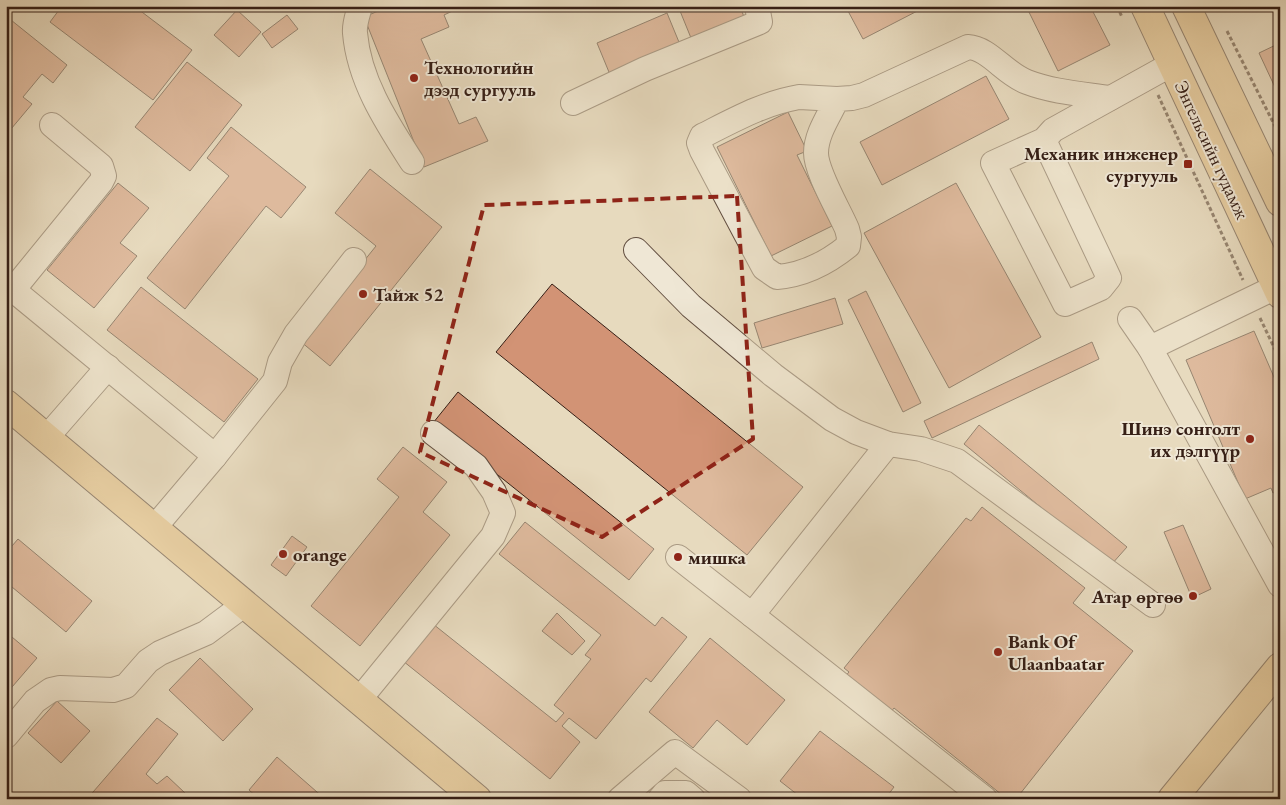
<svg xmlns="http://www.w3.org/2000/svg" width="1286" height="805" viewBox="0 0 1286 805" font-family="'EB Garamond',serif">
<rect width="100%" height="100%" fill="#e7dabe"/>
<filter id="stains"><feTurbulence type="fractalNoise" baseFrequency=".004" numOctaves="4"/><feColorMatrix values="0 0 0 0 .2 0 0 0 0 .09 0 0 0 0 .02 0 0 0 .5 -.17"/></filter>
<radialGradient id="worn" r=".72"><stop offset=".6" stop-color="#630" stop-opacity="0"/><stop offset="1" stop-color="#630" stop-opacity=".3"/></radialGradient>
<g fill="#d29375" stroke="#361f16">
<polygon points="62,6 134,6 192,50 153,100 50,22"/>
<polygon points="390,6 463,6 444,15 449,27 421,39 459,124 476,117 488,141 424,167 364,17"/>
<polygon points="678,6 740,6 744,17 691,38"/>
<polygon points="857,6 927,6 863,39 848,11"/>
<polygon points="1026,6 1090,6 1110,45 1058,71"/>
<polygon points="237,10 261,32 239,57 214,35"/>
<polygon points="667,13 681,47 611,77 597,43"/>
<polygon points="287,15 298,29 272,48 262,34"/>
<polygon points="6,16 67,65 53,83 42,74 23,97 32,104 6,135"/>
<polygon points="1280,43 1280,98 1259,53"/>
<polygon points="187,62 242,105 190,171 135,127"/>
<polygon points="986,76 1009,119 882,185 860,142"/>
<polygon points="788,112 807,151 797,155 832,226 771,256 717,147"/>
<polygon points="231,127 306,187 281,218 266,206 185,309 147,278 229,176 207,158"/>
<polygon points="370,169 442,227 330,366 300,341 376,246 335,213"/>
<polygon points="118,183 149,208 120,243 137,256 94,308 47,270"/>
<polygon points="956,183 1041,337 949,388 864,233"/>
<polygon points="552,284 803,487 747,555 496,352"/>
<polygon points="141,287 258,379 224,422 107,330"/>
<polygon points="866,291 921,403 903,412 848,300"/>
<polygon points="835,298 843,324 762,348 754,323"/>
<polygon points="1254,331 1280,391 1280,490 1273,493 1271,488 1245,499 1186,360"/>
<polygon points="1092,342 1099,359 932,438 924,421"/>
<polygon points="458,392 654,549 629,580 433,423"/>
<polygon points="979,425 1127,547 1111,565 964,444"/>
<polygon points="403,447 447,482 423,512 450,535 360,646 311,606 399,497 377,479"/>
<polygon points="982,507 1085,588 1073,603 1133,651 1016,799 1007,799 894,708 886,718 842,680 849,672 844,668 966,518 971,521"/>
<polygon points="525,522 655,626 662,617 687,637 651,682 646,678 596,739 569,718 562,726 580,742 550,779 403,661 433,624 556,722 564,713 554,705 591,659 585,655 601,635 499,554"/>
<polygon points="1183,525 1211,589 1192,598 1164,532"/>
<polygon points="292,536 307,547 286,576 271,565"/>
<polygon points="18,539 92,601 66,632 6,582 6,553"/>
<polygon points="557,613 585,641 572,655 542,631"/>
<polygon points="6,632 37,658 6,694"/>
<polygon points="710,638 785,700 747,745 717,720 693,748 649,712"/>
<polygon points="200,658 253,709 223,741 169,690"/>
<polygon points="57,701 90,731 61,763 28,733"/>
<polygon points="157,718 178,734 146,774 157,784 167,776 185,793 180,799 87,799"/>
<polygon points="820,731 894,787 885,799 803,799 780,781"/>
<polygon points="277,757 325,799 259,799 249,790"/>
</g>
<g fill="none" stroke-linecap="round" stroke-linejoin="round">
<defs>
<g id="minor">
<path d="M360,6C358,14 354,24 355,33C359,81 387,123 412,162"/>
<path d="M837,99C829,116 816,134 816,153C816,172 839,210 847,229L849,237L848,246C827,263 804,275 777,277L764,268L702,151L699,143L702,136C734,120 764,103 799,97L837,99L852,98L864,95L968,47C989,48 1005,74 1027,82C1053,92 1083,94 1110,98"/>
<polyline points="573,103 645,69 760,22 757,6"/>
<polyline points="1044,140 1109,278 1101,288 1065,304 993,163 1044,140 1053,130 1172,64"/>
<polyline points="636,250 691,306 773,375 832,419 856,432 888,444 921,449 957,461 1153,605"/>
<polyline points="6,284 215,456"/>
<polyline points="13,290 101,182 104,176 101,166 52,125"/>
<polyline points="1130,319 1150,348 1280,585"/>
<polyline points="1150,348 1276,287"/>
<polyline points="47,437 108,367"/>
<polyline points="154,528 215,456 275,381 280,362 296,334 354,260"/>
<polyline points="678,557 752,615 888,444"/>
<polyline points="752,615 985,799"/>
<polyline points="359,700 493,536 503,513 494,492 476,466 433,433"/>
<polyline points="6,736 35,701 51,690 60,688 113,690 126,686 148,661 160,653 206,633 245,604"/>
<polyline points="620,799 675,752 739,799"/>
<polyline points="660,799 665,793 686,793 693,799"/>
</g>
<g id="major">
<polyline points="1145,6 1280,294"/>
<polyline points="1186,6 1280,202"/>
<polyline points="6,404 477,799"/>
</g>
<polyline id="highway" points="1172,799 1280,667"/>
</defs>
<use href="#minor" stroke="#624e40" stroke-width="26"/>
<use href="#major" stroke="#361f16" stroke-width="30"/>
<use href="#highway" stroke="#361f16" stroke-width="30"/>
<g stroke="#361f16" stroke-width="3" stroke-dasharray="4 2.5" stroke-linecap="butt">
<polyline points="1117,6 1122,17"/>
<polyline points="1227,31 1280,136"/>
<polyline points="1158,95 1243,280"/>
<polyline points="1260,318 1280,360"/>
</g>
<use href="#minor" stroke="#efe7d5" stroke-width="24"/>
<use href="#major" stroke="#e4bd7f" stroke-width="28"/>
<use href="#highway" stroke="#e4bd7f" stroke-width="28"/>
</g>
<path d="M0 0H1286V805H0ZM737,196L753,439L602,537L420,452L484,205Z" fill="#e7dabe" fill-opacity=".55" fill-rule="evenodd"/>
<path fill="none" stroke="#8f2418" stroke-width="4" stroke-dasharray="10 6" stroke-linejoin="round" d="M737,196L753,439L602,537L420,452L484,205Z"/>
<g fill="#8f2418" stroke="#efe7d5" stroke-width="2">
<circle cx="414" cy="78" r="5"/>
<rect x="1183" y="159" width="10" height="10" rx="2.5"/>
<circle cx="363" cy="294" r="5"/>
<circle cx="1250" cy="439" r="5"/>
<circle cx="283" cy="554" r="5"/>
<circle cx="678" cy="557" r="5"/>
<circle cx="1193" cy="596" r="5"/>
<circle cx="998" cy="652" r="5"/>
</g>
<g text-anchor="middle" dominant-baseline="central" stroke-width="4" stroke-linejoin="round" paint-order="stroke">
<g font-size="19" font-weight="bold" fill="#361f16" stroke="#efe7d5" text-anchor="start">
<text x="424" y="67">Технологийн<tspan x="424" dy="22">дээд сургууль</tspan></text>
<text x="1178" y="153" text-anchor="end">Механик инженер<tspan x="1178" dy="22">сургууль</tspan></text>
<text x="373" y="294">Тайж 52</text>
<text x="1240" y="428" text-anchor="end">Шинэ сонголт<tspan x="1240" dy="22">их дэлгүүр</tspan></text>
<text x="293" y="554">orange</text>
<text x="688" y="557">мишка</text>
<text x="1183" y="596" text-anchor="end">Атар өргөө</text>
<text x="1008" y="641">Bank Of<tspan x="1008" dy="22">Ulaanbaatar</tspan></text>
</g>
<g font-size="19" fill="#361f16" stroke="#efe7d5">
<text transform="translate(1212 150) rotate(65)">Энгельсийн гудамж</text>
</g>
</g>
<rect width="1286" height="805" fill="none" stroke="#e7dabe" stroke-width="25"/>
<rect x="8" y="8" width="1271" height="790" fill="none" stroke="#361f16" stroke-width="2.5"/>
<rect x="12" y="12" width="1261" height="780" fill="none" stroke="#361f16"/>
<rect width="100%" height="100%" filter="url(#stains)"/>
<rect width="100%" height="100%" fill="url(#worn)"/>
</svg>
